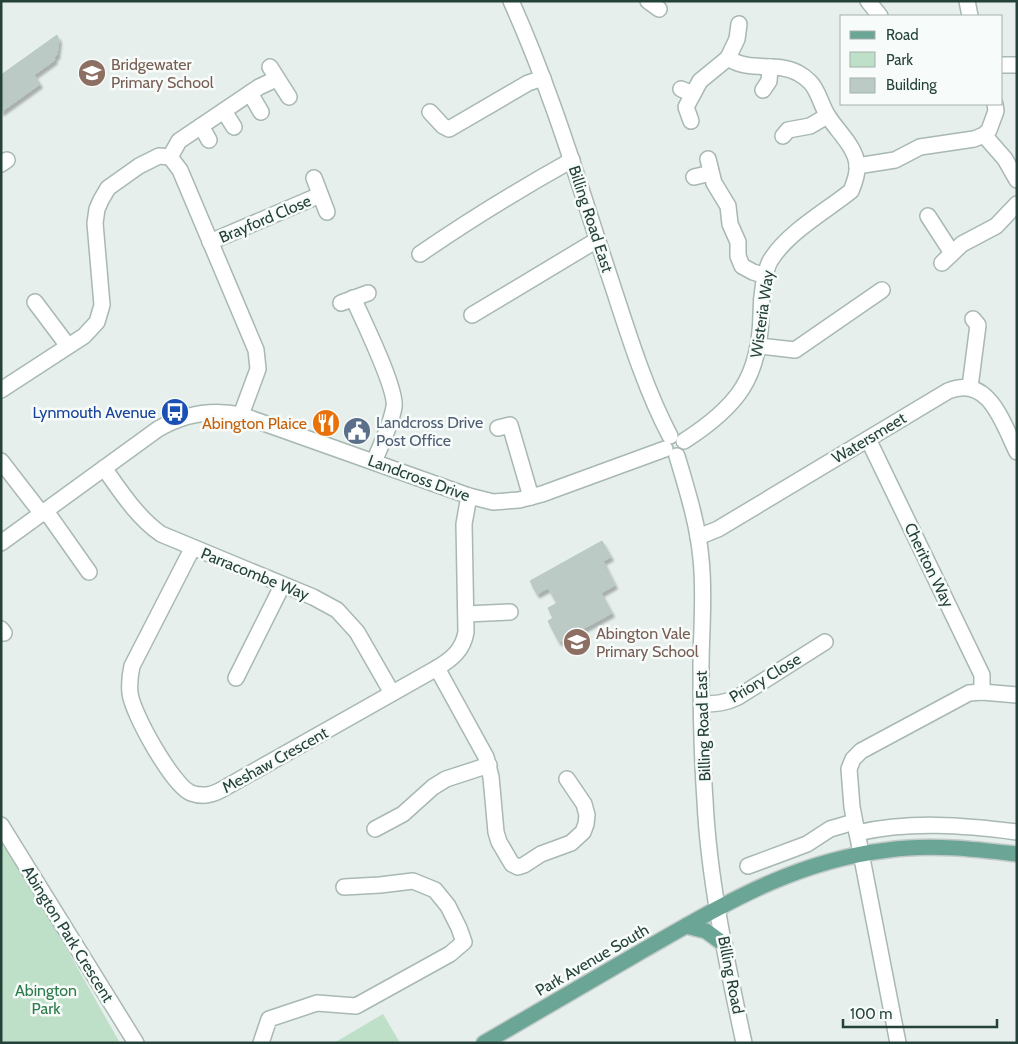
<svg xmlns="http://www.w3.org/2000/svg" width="1018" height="1044" viewBox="0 0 1018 1044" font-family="Cabin,sans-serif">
<defs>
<filter id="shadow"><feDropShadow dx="2.5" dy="4" stdDeviation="1" flood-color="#0004"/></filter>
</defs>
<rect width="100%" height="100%" fill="#e6efeb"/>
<g fill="#bfe0c8">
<polygon points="1,842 38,898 120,1043 1,1043"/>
<polygon points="383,1014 400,1043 333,1043 334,1043"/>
</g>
<g fill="#bbcac4" stroke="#b8c9c2" filter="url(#shadow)">
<polygon points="57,35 59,40 57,55 54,58 55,60 34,75 40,84 1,112 1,75"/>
<polygon points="602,541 611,557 603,561 615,585 601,593 612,613 559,642 548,621 553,618 548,608 557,603 548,588 537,594 530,581"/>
</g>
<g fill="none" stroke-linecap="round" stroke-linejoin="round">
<defs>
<g id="minor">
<path d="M511,1C553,94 581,191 613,287C629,336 646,391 670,436"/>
<polyline points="648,1 659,9"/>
<polyline points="868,1 880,16"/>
<polyline points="967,1 970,16"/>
<polyline points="728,58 737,39 739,24"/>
<polyline points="1002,65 1017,65"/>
<polyline points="270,67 289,97"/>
<path d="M681,89L693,94L700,81L728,58C750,73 776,61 798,73C802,75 807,79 810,82C819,91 821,106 828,116C837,131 856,147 857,165C858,174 854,184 851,191C826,211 790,231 772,258C764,268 761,300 761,314C760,378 737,407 684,441"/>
<polyline points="763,90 769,81 770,67"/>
<polyline points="250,93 261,112"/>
<polyline points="224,111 234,127"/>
<polyline points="430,112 443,126 449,129 528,83 543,78"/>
<polyline points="691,121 686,107 693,94"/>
<polyline points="201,126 209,140"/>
<polyline points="984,135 1005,159 1017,180"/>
<polyline points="783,136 788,130 810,126 827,116"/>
<polyline points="170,157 180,170 256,350 258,369 241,415"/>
<polyline points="708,159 714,183 728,206 730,224 738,242 738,256 742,266 753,272 766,276"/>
<polyline points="1,164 7,160"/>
<polyline points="857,166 895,160 920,147 974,139 984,135 989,130 996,111 995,104"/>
<polyline points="694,177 711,173"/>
<polyline points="314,178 327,212"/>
<polyline points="928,216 952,253"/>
<polyline points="210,242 320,195"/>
<path d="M420,254C469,220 520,189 572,160"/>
<polyline points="942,263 962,244 996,226 1017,204"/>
<path d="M353,298C362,318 397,389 394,407C391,425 381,444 374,462"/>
<polyline points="35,302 68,346"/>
<polyline points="341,303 368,293"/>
<polyline points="472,315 597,240"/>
<polyline points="760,346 795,350 882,290"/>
<polyline points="970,387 978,325 973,319"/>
<polyline points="1,390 84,336 97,322 102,305 95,223 97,209 101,200 108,188 139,166 159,156 170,157 179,141 259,87 276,79"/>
<polyline points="498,428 510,425 531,497"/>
<polyline points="868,439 982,675 982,692"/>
<path d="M677,456C687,490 698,524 701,559C705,595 701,632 701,668C701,712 702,757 705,801C709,882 727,963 744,1043"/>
<polyline points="1,461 42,514"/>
<path d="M104,468C121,492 137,517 161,534L313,597L337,610L357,632L392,693"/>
<polyline points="46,511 89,572"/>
<path d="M698,537L718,529L948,391C989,374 1003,424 1017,452"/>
<path d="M1,543L158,429C184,414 212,409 241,415L469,496L493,502L519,500L542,494L665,449"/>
<path d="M192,549L132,666C130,675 129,684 130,693C132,713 173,786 191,793C202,797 212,795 221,790L437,668C452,659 463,650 466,632L464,524L469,496"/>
<polyline points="466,614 510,612"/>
<polyline points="1,629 4,633"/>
<polyline points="437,668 486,757 491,777 496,832 499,842 512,864 518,867 524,865 541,854 571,843 583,832 586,824 587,815 584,804 567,779"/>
<polyline points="236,678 282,586"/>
<path d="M702,704C716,704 726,703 738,697L825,642"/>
<polyline points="1,825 136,1043"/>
<polyline points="375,829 403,814 433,787 446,779 489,765"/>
<path d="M857,833C910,821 963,825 1017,832"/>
<polyline points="748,866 807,844 830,829 854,822"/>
<polyline points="261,1043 269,1019 317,1003 356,1006 450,954 464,942 459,928 448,906 435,890 413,881 380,885 344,887"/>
<polyline points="898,1043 852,807 849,769 853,759 861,751 969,693 982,692 1017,695"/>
</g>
<g id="major">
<polyline points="686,926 706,931 725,945"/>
<path d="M484,1043C537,1012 589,982 642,951C723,905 793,861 888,850C931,844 974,849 1017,854"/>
</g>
</defs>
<use href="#minor" stroke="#a8b8b2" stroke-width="18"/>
<use href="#major" stroke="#c2cac8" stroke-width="18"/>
<use href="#minor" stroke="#fff" stroke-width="15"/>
<use href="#major" stroke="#6aa596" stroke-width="15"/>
</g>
<defs>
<symbol id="school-disc" viewBox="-11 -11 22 22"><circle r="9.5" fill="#8d6e63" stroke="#f7fbf9"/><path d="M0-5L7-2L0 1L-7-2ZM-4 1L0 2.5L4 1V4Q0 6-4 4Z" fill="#fff"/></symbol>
<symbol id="bus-disc" viewBox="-11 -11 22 22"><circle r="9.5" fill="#1a4fb4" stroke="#f7fbf9"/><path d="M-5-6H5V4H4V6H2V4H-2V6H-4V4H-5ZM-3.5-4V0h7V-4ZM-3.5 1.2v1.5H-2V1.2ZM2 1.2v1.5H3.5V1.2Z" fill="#fff"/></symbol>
<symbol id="restaurant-disc" viewBox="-11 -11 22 22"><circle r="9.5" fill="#e8710a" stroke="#f7fbf9"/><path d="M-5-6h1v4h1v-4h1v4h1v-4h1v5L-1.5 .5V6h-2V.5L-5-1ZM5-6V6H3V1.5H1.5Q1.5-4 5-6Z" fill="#fff"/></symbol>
<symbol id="civic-disc" viewBox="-11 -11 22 22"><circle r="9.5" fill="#5c6f8a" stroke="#f7fbf9"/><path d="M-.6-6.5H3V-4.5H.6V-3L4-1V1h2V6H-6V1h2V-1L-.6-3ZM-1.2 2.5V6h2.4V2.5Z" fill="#fff"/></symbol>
</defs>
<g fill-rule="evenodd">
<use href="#school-disc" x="76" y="57" width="32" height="32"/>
<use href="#bus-disc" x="159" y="396" width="32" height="32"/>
<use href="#restaurant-disc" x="310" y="407" width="32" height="32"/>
<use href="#civic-disc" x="341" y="415" width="32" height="32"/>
<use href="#school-disc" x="561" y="626" width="32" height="32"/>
</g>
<g text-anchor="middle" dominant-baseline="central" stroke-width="5" stroke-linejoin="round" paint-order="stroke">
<g font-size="16" fill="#785e54" stroke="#f7fbf9" text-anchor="start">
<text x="111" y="64">Bridgewater<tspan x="111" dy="18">Primary School</tspan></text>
<text x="596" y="633">Abington Vale<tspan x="596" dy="18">Primary School</tspan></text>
</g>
<g font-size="16" fill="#24423a" stroke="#f7fbf9">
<text transform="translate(265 219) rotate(-23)">Brayford Close</text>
<text transform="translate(591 219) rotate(72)">Billing Road East</text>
<text transform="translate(762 314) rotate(-82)">Wisteria Way</text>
<text transform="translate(869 438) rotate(-31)">Watersmeet</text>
<text transform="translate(419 478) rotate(20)">Landcross Drive</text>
<text transform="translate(929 565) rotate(64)">Cheriton Way</text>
<text transform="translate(255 574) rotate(22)">Parracombe Way</text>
<text transform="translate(765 678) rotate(-31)">Priory Close</text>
<text transform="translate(703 726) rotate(-92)">Billing Road East</text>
<text transform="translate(275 760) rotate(-29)">Meshaw Crescent</text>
<text transform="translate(68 934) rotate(58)">Abington Park Crescent</text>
<text transform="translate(592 960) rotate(-30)">Park Avenue South</text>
<text transform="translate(731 975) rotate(79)">Billing Road</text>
</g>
<g font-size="16" fill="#164399" stroke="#f7fbf9" text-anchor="end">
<text x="156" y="412">Lynmouth Avenue</text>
</g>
<g font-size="16" fill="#4e5e75" stroke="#f7fbf9" text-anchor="start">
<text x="376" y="422">Landcross Drive<tspan x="376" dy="18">Post Office</tspan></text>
</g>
<g font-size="16" fill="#c56008" stroke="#f7fbf9" text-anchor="end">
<text x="307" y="423">Abington Plaice</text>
</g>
<g font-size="16" fill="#2d7a4b" stroke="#f7fbf9">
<text x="46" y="990">Abington<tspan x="46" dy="18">Park</tspan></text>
</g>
</g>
<rect width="1018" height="1044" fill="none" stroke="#24423a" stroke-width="5"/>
<rect x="840" y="15" width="162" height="90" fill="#f7fbf9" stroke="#a3b1ad"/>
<rect x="850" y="31" width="25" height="8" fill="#6aa596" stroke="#a3b1ad"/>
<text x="886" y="40" font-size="15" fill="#24423a">Road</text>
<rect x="850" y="52" width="25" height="15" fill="#bfe0c8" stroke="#a3b1ad"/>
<text x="886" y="65" font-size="15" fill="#24423a">Park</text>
<rect x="850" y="78" width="25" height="15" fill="#bbcac4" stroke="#a3b1ad"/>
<text x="886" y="90" font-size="15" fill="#24423a">Building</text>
<path d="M843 1019v8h154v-8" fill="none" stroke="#24423a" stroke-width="2.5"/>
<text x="850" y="1019" font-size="15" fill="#24423a" stroke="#f7fbf9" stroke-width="4" paint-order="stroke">100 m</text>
</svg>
